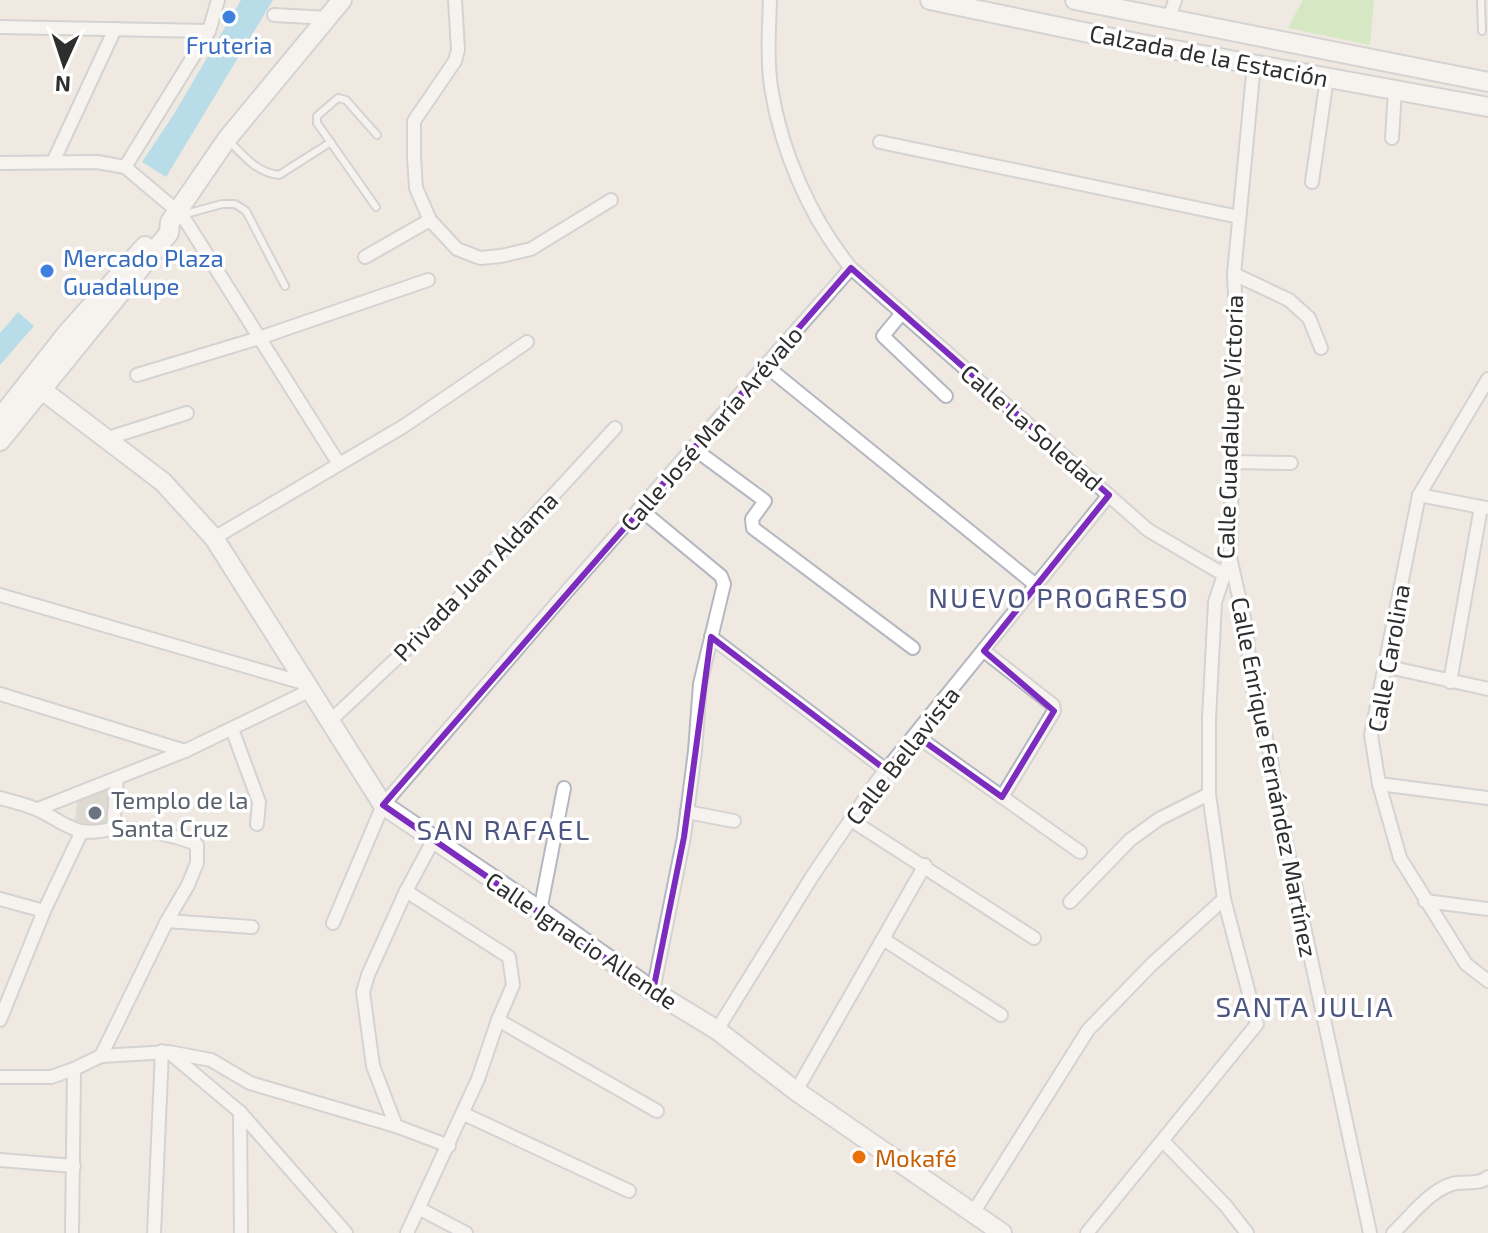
<svg xmlns="http://www.w3.org/2000/svg" width="1488" height="1233" viewBox="0 0 1488 1233" font-family="'Exo 2',sans-serif">
<defs>
<filter id="shadow"><feDropShadow dx="4" dy="4" stdDeviation="4" flood-color="#0004"/></filter>
</defs>
<rect width="100%" height="100%" fill="#efe9e1"/>
<polygon fill="#b6e59e" points="1303,0 1374,0 1370,45 1288,28"/>
<g fill="#75cff0">
<polygon points="241,0 273,0 166,177 142,162 174,114"/>
<polygon points="18,312 34,326 0,365 0,333"/>
</g>
<polygon fill="#cbc7bf" stroke="#cbc5ba" stroke-width="2" filter="url(#shadow)" points="115,787 110,827 76,822 78,803"/>
<g fill="none" stroke-linecap="round" stroke-linejoin="round">
<defs>
<g id="lane">
<polyline points="1481,0 1482,31"/>
<path d="M229,141C245,157 256,172 279,175L331,142"/>
<polyline points="376,207 317,123 317,116 338,98 346,100 377,135"/>
<polyline points="182,215 222,204 235,204 246,211 285,286"/>
</g>
<g id="street">
<polyline points="455,0 458,50 455,61 414,121 414,157 416,188 430,220 457,249 480,258 501,256 531,249 611,200"/>
<path d="M770,0C769,29 767,59 771,87C781,151 810,218 851,268L1148,530L1223,574"/>
<polyline points="274,15 328,18"/>
<polyline points="1169,19 1175,0"/>
<polyline points="0,27 209,31"/>
<polyline points="1392,138 1395,90"/>
<polyline points="880,142 1239,217"/>
<polyline points="53,162 115,29"/>
<polyline points="0,163 97,162 125,167 182,215 339,464"/>
<polyline points="125,167 209,31 218,0"/>
<polyline points="1312,182 1327,78"/>
<polyline points="365,257 430,220"/>
<polyline points="1234,274 1289,300 1309,318 1321,348"/>
<polyline points="902,313 883,336 946,396"/>
<polyline points="766,366 1037,586"/>
<polyline points="137,375 259,338 428,280"/>
<polyline points="1488,379 1419,495 1371,735 1379,784 1400,858 1466,964 1488,981"/>
<polyline points="105,439 187,413"/>
<polyline points="693,448 765,501 752,519 753,528 913,648"/>
<polyline points="1233,462 1291,463"/>
<polyline points="1419,495 1486,508"/>
<polyline points="640,509 721,576 724,584 700,684 695,751 684,837 653,991"/>
<polyline points="214,538 404,426 527,342"/>
<polyline points="1230,557 1246,628 1252,687 1270,754 1277,801 1370,1233"/>
<polyline points="0,595 307,684"/>
<polyline points="711,637 886,770"/>
<polyline points="984,651 1053,705 1054,711 1002,797"/>
<polyline points="1384,666 1488,689"/>
<polyline points="1450,682 1481,507"/>
<polyline points="0,694 185,751"/>
<polyline points="330,721 447,611 615,428"/>
<polyline points="232,729 259,802 257,824"/>
<polyline points="915,735 1080,852"/>
<polyline points="1379,784 1488,798"/>
<path d="M0,798C12,801 24,804 36,809C51,815 64,827 81,831C92,833 101,831 111,829C129,826 181,836 197,845V863L188,885L167,921L101,1056"/>
<polyline points="38,809 185,751 311,690"/>
<polyline points="687,812 734,821"/>
<polyline points="851,820 1034,938"/>
<polyline points="113,829 117,778"/>
<polyline points="406,891 509,957 513,985 498,1020 478,1079 407,1233"/>
<polyline points="0,899 44,911"/>
<polyline points="1425,901 1488,909"/>
<polyline points="1070,902 1130,840 1159,819 1209,794"/>
<polyline points="540,911 564,788"/>
<polyline points="167,921 252,927"/>
<polyline points="333,923 383,805 568,590 851,268"/>
<polyline points="883,939 1001,1015"/>
<polyline points="0,1020 44,911 82,831"/>
<polyline points="498,1020 657,1111"/>
<polyline points="717,1030 813,875 877,781 1109,495"/>
<polyline points="171,1054 240,1112 346,1233"/>
<polyline points="0,1077 51,1077 74,1069 101,1056 169,1052 211,1060 250,1083 396,1126 449,1146"/>
<polyline points="796,1091 925,865"/>
<polyline points="240,1112 241,1233"/>
<polyline points="464,1114 629,1191"/>
<polyline points="396,1126 373,1066 363,992 368,975 406,891 434,839"/>
<polyline points="1164,1142 1226,1206 1247,1233"/>
<polyline points="0,1160 74,1166"/>
<polyline points="420,1209 466,1233"/>
<polyline points="973,1213 1088,1030 1152,964 1224,899"/>
<polyline points="72,1233 74,1069"/>
<polyline points="154,1233 162,1051"/>
<polyline points="1087,1233 1257,1024 1224,899 1209,794 1209,719 1215,602 1230,557 1236,314 1234,274 1254,64"/>
<path d="M1393,1233C1410,1217 1429,1191 1452,1184C1464,1180 1478,1186 1488,1177"/>
</g>
<g id="secondary">
<polyline points="930,0 1137,43 1488,107"/>
<polyline points="1075,0 1488,82"/>
<polyline points="29,383 42,390 163,482 214,538 383,805 540,911 653,991 717,1030 796,1091 1002,1233"/>
<polyline points="0,418 67,333 145,246"/>
<polyline points="0,441 169,233 170,222 177,212 227,139 342,0"/>
</g>
</defs>
<use href="#lane" stroke="#b4b7c1" stroke-width="10"/>
<use href="#street" stroke="#b4b7c1" stroke-width="16"/>
<use href="#secondary" stroke="#b4b7c1" stroke-width="22"/>
<use href="#lane" stroke="#fff" stroke-width="6"/>
<use href="#street" stroke="#fff" stroke-width="12"/>
<use href="#secondary" stroke="#fff" stroke-width="18"/>
</g>
<path d="M0 0H1488V1233H0ZM851,268L1109,495L984,651L1054,711L1002,797L915,735L886,770L711,637L684,837L653,991L383,805Z" fill="#efe9e1" fill-opacity=".55" fill-rule="evenodd"/>
<path fill="none" stroke="#7b2cbf" stroke-width="6" stroke-linejoin="round" d="M851,268L1109,495L984,651L1054,711L1002,797L915,735L886,770L711,637L684,837L653,991L383,805Z"/>
<g fill="#3f7fe0" stroke="#fff" stroke-width="3">
<circle cx="229" cy="17" r="8"/>
<circle cx="47" cy="271" r="8"/>
</g>
<circle fill="#6b7280" stroke="#fff" stroke-width="3" cx="95" cy="813" r="8"/>
<circle fill="#e8710a" stroke="#fff" stroke-width="3" cx="859" cy="1157" r="8"/>
<g text-anchor="middle" dominant-baseline="central" stroke-width="7" stroke-linejoin="round" paint-order="stroke">
<g font-size="24" fill="#366cbe" stroke="#fff">
<text x="229" y="44">Fruteria</text>
<text x="63" y="257" text-anchor="start">Mercado Plaza<tspan x="63" dy="28">Guadalupe</tspan></text>
</g>
<g font-size="24" fill="#2e2e2e" stroke="#fff">
<text transform="translate(1209 55) rotate(11)">Calzada de la Estación</text>
<text transform="translate(1032 427) rotate(41)">Calle La Soledad</text>
<text transform="translate(1229 427) rotate(-88)">Calle Guadalupe Victoria</text>
<text transform="translate(711 428) rotate(-49)">Calle José María Arévalo</text>
<text transform="translate(475 576) rotate(-46)">Privada Juan Aldama</text>
<text transform="translate(1388 658) rotate(-80)">Calle Carolina</text>
<text transform="translate(902 755) rotate(-52)">Calle Bellavista</text>
<text transform="translate(1275 777) rotate(79)">Calle Enrique Fernández Martínez</text>
<text transform="translate(582 940) rotate(34)">Calle Ignacio Allende</text>
</g>
<g font-size="24" fill="#5b616d" stroke="#fff" text-anchor="start">
<text x="111" y="799">Templo de la<tspan x="111" dy="28">Santa Cruz</tspan></text>
</g>
<g font-size="24" fill="#c56008" stroke="#fff" text-anchor="start">
<text x="875" y="1157">Mokafé</text>
</g>
<g font-size="28" letter-spacing="2" fill="#4d5680" stroke="#fff">
<text x="1059" y="597">NUEVO PROGRESO</text>
<text x="504" y="829">SAN RAFAEL</text>
<text x="1305" y="1006">SANTA JULIA</text>
</g>
</g>
<g transform="translate(64 64) rotate(183)" stroke="#ffffff" stroke-width="6" paint-order="stroke">
<path d="M0-6L14 30L0 20L-14 30Z" fill="#2e2e2e"/>
<text y="-12" font-size="22" font-weight="bold" text-anchor="middle" fill="#2e2e2e">N</text>
</g>
</svg>
